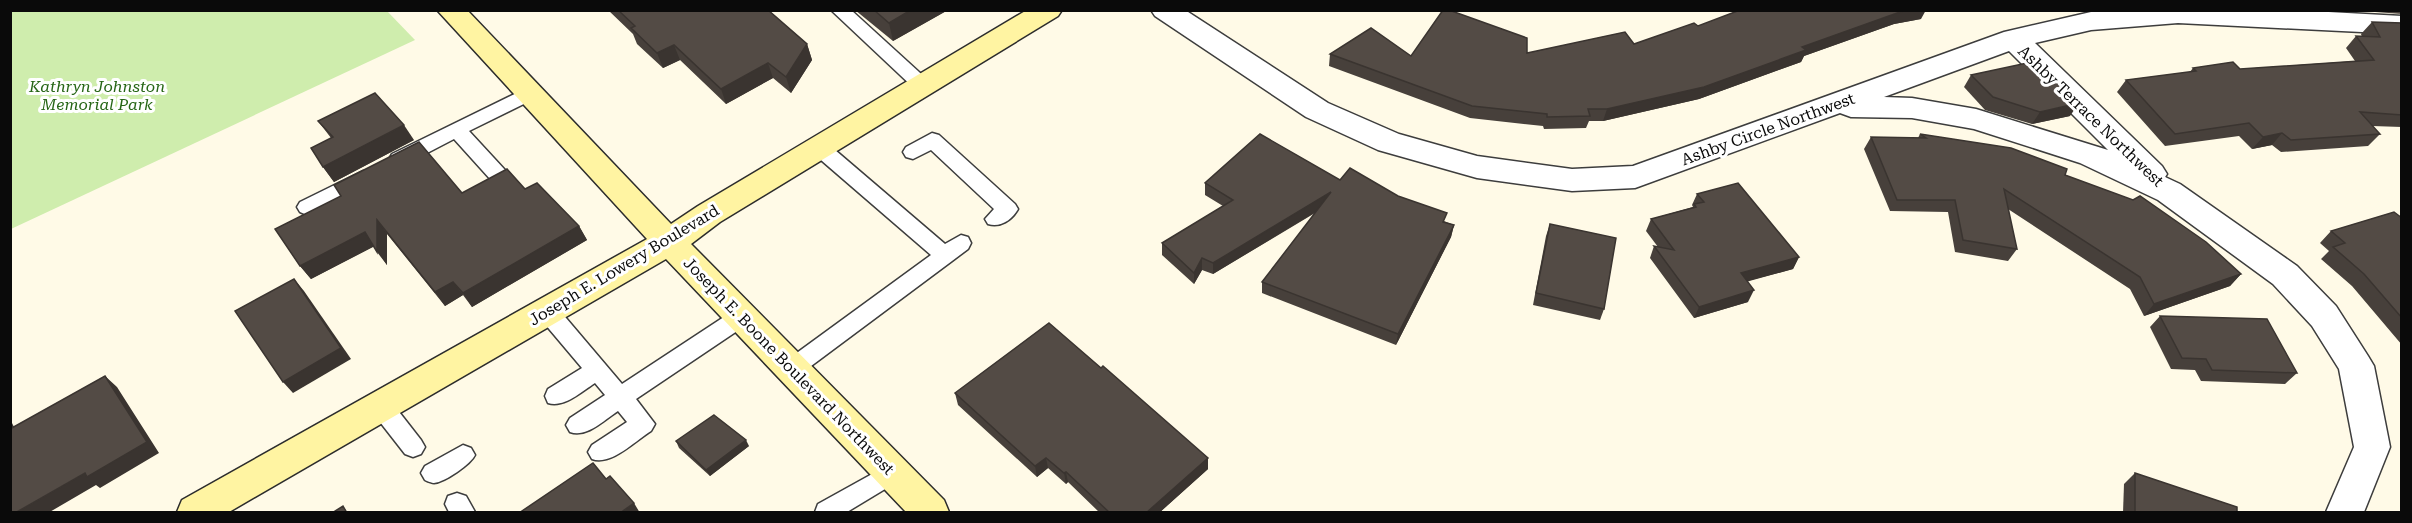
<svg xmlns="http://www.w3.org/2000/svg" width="2412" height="523" viewBox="0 0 2412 523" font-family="'Roboto Serif',serif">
<rect width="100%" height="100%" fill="#fffae7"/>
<polygon fill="#cfedad" points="11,10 387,11 415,40 11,229"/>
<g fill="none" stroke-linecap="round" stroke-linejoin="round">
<defs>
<g id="service">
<polygon points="831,10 851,10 930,82 932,86 930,90 923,92 916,90"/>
<polygon points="529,87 536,88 538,93 536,98 469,131 505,170 508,175 505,180 498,182 491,180 454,139 406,164 399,166 392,164 389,159 392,154"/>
<path d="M932,133L939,135L1015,204L1018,209C1012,220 1000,228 988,224L985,219L994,209L931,150L913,159L906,157L903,152L906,147Z"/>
<polygon points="821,142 828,144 945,244 961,235 968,237 971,243 968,249 952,261 799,375 791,378 783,375 780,369 783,363 931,255 814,154 811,149 814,144"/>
<polygon points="363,171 370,173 373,178 370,183 314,212 307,215 300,212 297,207 300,202"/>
<path d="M547,302L555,305L622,384L733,311L741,308L749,311L752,317L749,323L636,399L655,424L651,431C635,441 611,466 592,459L588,452L592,445L627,422L618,411C604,420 587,438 570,432L566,425L570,418L605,395L595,383C581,392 564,408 548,403L545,396L548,389L582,368L539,317L536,311L539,305Z"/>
<polygon points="381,396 389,399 421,440 425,447 421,454 413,457 405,454 373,413 370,406 373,399"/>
<path d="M463,445L471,448L475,455C471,464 445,482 434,483C432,483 427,481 425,480L421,473L425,466Z"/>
<polygon points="892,463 900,466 904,473 900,480 847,512 815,512 818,504"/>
<polygon points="457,493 466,496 475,512 449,512 445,504 448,496"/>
</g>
<path id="minor" d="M1151,10H1185L1328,103L1399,134L1477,156L1572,169L1633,166L2004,32L2091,12L2292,10L2402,16V34L2178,23L2091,30L2035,43L2162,166L2167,174L2165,177L2180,184L2297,266L2336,306L2368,356L2374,366L2390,447L2364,512H2326L2354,447L2339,369L2312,326L2273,284L2158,200L2080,163L1974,129L1912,118L1851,117L1840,113L1635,188L1572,191L1477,178L1378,150L1306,117L1155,16ZM2009,51L2108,150L1976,109L1912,98L1884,97Z"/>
<polygon id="secondary" points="437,10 467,10 671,224 698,206 1027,10 1062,10 1058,16 720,222 691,244 944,500 949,512 906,512 666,259 229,512 177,512 182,500 647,239"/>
</defs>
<use href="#service" stroke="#3d3d3d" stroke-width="3"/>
<use href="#minor" stroke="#3d3d3d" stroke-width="3"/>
<use href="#secondary" stroke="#2c2c2c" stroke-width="3"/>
<use href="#service" fill="#fff" fill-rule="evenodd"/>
<use href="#minor" fill="#fff" fill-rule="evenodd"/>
<use href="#secondary" fill="#fff4a2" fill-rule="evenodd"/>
</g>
<g fill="#47403b">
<polygon points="608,10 768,10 807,44 812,60 791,93 773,78 726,104 680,60 663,68 637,44 633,34"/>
<polygon points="855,10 948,10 893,41"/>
<polygon points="2402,10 2402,14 2348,10"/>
<polygon points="1921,19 1894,24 1804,56 1801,62 1699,99 1603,121 1589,121 1586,128 1544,129 1543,126 1470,118 1329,66 1330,54 1411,56 1527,53 1634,44 1698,26"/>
<polygon points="2372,22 2402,23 2402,127 2372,126 2380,134 2368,146 2281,152 2272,145 2252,149 2239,136 2165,146 2117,92 2126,80 2190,72 2193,68 2240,69 2355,61 2346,48 2356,36 2362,37 2361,34"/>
<polygon points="1971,75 2070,116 2032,124 1985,110 1964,87"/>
<polygon points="318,121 414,140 334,182 323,167 331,138"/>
<polygon points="1920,134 2065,175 2241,274 2230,286 2144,316 2130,289 2008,209 2017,249 2008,261 1955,252 1948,212 1890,211 1864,149 1871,137 1918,138"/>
<polygon points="1340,180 1454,225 1451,237 1396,345 1262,293 1262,282 1315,213 1213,274 1202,270 1194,284 1162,255 1162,243 1223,206 1205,195 1205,183"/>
<polygon points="525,189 579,226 587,240 472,307 463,295 445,306 387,234 387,265 374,246 311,279 300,266 275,229"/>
<polygon points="1697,194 1799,257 1793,269 1747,281 1748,302 1694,318 1650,258 1654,246 1658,247 1646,231 1651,219 1693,207 1692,205"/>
<polygon points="2402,218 2402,345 2352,286 2321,259 2329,251 2320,243 2331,231"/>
<polygon points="1550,224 1604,309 1600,320 1533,305 1546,236"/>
<polygon points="2160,316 2297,373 2285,384 2201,381 2195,370 2171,369 2150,327"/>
<polygon points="1101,368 1208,458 1208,469 1159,513 1100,513 1068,482 1066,484 1048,468 1037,477 958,405 955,393"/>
<polygon points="676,441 749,446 710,476 679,448"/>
<polygon points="2135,473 2237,513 2123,513 2124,484"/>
</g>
<g fill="#3a3430">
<polygon points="911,10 948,10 893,41 889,23"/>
<polygon points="1907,10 1926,10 1921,19 1894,24 1804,56 1801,62 1699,99 1603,121 1607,109 1900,12"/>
<polygon points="807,44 812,60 791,93 786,77"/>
<polygon points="674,45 680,60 663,68 657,53"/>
<polygon points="768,63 773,78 726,104 721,89"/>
<polygon points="2079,103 2070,116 2032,124 2040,112"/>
<polygon points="404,125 414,140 334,182 323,167"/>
<polygon points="2282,133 2272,145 2252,149 2263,137"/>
<polygon points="1331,192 1329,204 1213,274 1213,263"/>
<polygon points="377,220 387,234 387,265 377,252"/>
<polygon points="1454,225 1451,237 1396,345 1398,334"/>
<polygon points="579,226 587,240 472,307 463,293"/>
<polygon points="365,232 375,246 311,279 300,266"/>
<polygon points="1799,257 1793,269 1735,285 1741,273"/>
<polygon points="1202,258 1202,270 1194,284 1194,273"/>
<polygon points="2241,274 2230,286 2144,316 2154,304"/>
<polygon points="294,279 304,291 351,359 293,393 283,382"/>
<polygon points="453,282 463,295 445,306 435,292"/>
<polygon points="1754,290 1748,302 1694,318 1699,307"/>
<polygon points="105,376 117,387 159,453 100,488 96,485 48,513 15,513 85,473"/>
<polygon points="10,420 11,421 21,441 10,433"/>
<polygon points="746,440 749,446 710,476 706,470"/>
<polygon points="1046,458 1048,468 1037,477 1035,466"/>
<polygon points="1208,458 1208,469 1159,513 1146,513"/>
<polygon points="1066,472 1068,482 1066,484 1064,473"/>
<polygon points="634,503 640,513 620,513"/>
</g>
<g fill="#534b45" stroke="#3a3430" stroke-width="1.5">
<polygon points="618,10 768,10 807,44 786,77 768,63 721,89 674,45 657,53 631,28 635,26"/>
<polygon points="874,10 911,10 889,23"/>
<polygon points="1443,10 1449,10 1527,38 1527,53 1625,32 1634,44 1694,23 1698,26 1740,10 1907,10 1900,12 1802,47 1806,50 1704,87 1607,109 1588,109 1590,116 1547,117 1547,114 1472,106 1330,54 1371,28 1411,56"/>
<polygon points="2372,22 2402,23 2402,115 2360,112 2380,134 2291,140 2282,133 2263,137 2249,123 2175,134 2126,80 2196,71 2193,68 2233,62 2240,69 2374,60 2356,36 2380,37"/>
<polygon points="2036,61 2079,103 2040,112 1993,97 1971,75"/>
<polygon points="375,93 404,125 323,167 311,148 333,137 318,121"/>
<polygon points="1260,134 1340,180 1350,168 1398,196 1447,213 1443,222 1454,225 1398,334 1262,282 1331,192 1213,263 1202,258 1194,273 1162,243 1233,200 1205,183"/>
<polygon points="1920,134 2011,148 2067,169 2065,175 2133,200 2140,196 2206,242 2241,274 2154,304 2140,277 2004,189 2017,249 1963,240 1955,200 1897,200 1871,137 1926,138"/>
<polygon points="419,142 462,193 507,169 525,189 537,183 579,226 463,293 453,282 435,292 377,220 377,252 365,232 300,266 275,229 341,196 334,185"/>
<polygon points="1738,183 1799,257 1741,273 1754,290 1699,307 1654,246 1674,250 1651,219 1696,207 1694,204 1704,202 1697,194"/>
<polygon points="2394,212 2402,218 2402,318 2364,274 2333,247 2345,243 2331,231"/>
<polygon points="1550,224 1616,238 1604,309 1536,293"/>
<polygon points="294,279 341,348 283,382 235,311"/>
<polygon points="2160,316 2267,319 2297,373 2212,370 2206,359 2182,358"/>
<polygon points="1049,323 1101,368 1103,366 1208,458 1146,513 1110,513 1066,472 1064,473 1046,458 1035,466 955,393"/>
<polygon points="105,376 147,442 87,477 85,473 15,513 10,513 10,429"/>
<polygon points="714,415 746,440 706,470 676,441"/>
<polygon points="593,463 606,479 610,476 634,503 620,513 519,513"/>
<polygon points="2135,473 2237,507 2237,513 2135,513"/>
<polygon points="343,506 347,513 332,513"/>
</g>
<g text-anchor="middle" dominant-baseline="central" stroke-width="6" stroke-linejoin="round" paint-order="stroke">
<g font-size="16" font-style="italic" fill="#276616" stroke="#fff">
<text x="97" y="86">Kathryn Johnston<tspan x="97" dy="18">Memorial Park</tspan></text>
</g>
<g font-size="16" fill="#0a0a0a" stroke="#fff">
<text transform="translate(2091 116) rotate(44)">Ashby Terrace Northwest</text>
<text transform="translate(1768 129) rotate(-20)">Ashby Circle Northwest</text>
<text transform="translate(624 265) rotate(-31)">Joseph E. Lowery Boulevard</text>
<text transform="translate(789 366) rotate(46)">Joseph E. Boone Boulevard Northwest</text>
</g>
</g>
<rect width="2412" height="523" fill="none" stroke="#0a0a0a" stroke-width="24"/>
</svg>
